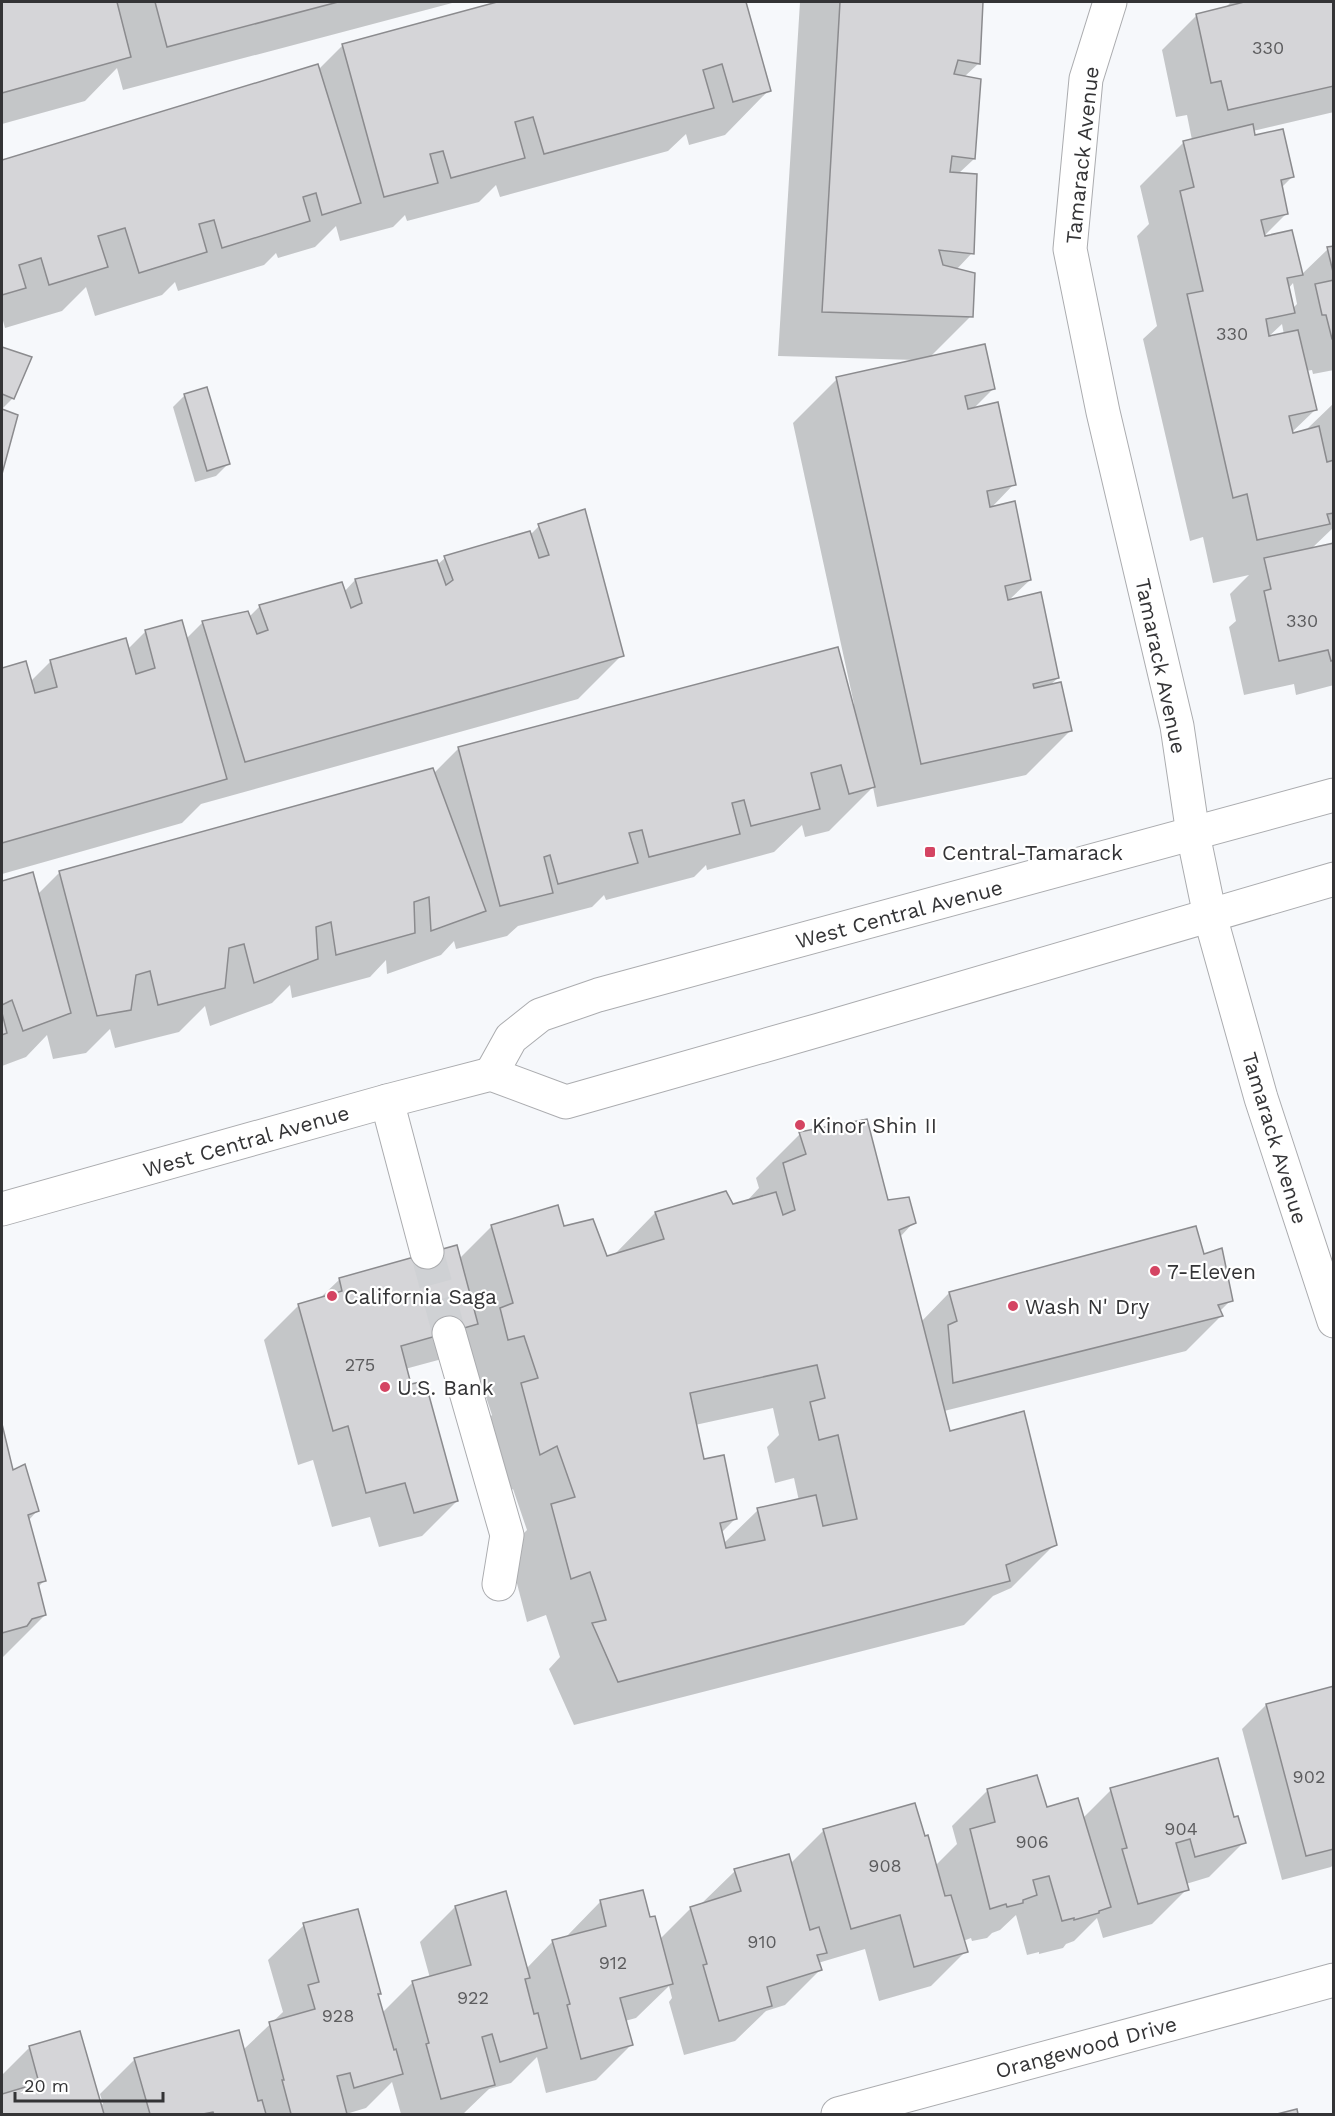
<svg xmlns="http://www.w3.org/2000/svg" width="1335" height="2116" viewBox="0 0 1335 2116" font-family="'Work Sans',sans-serif">
<rect width="100%" height="100%" fill="#f6f8fb"/>
<g fill="#0003" fill-rule="evenodd">
<polygon points="2,2 456,2 123,90 117,68 85,101 2,124"/>
<polygon points="503,2 744,2 769,90 725,135 689,145 686,134 668,151 500,197 496,185 479,202 407,221 405,215 393,227 340,241 336,226 315,247 278,258 276,253 264,265 178,291 175,282 162,295 95,316 86,287 62,311 5,328 2,317 2,161 317,66 318,70 342,46"/>
<polygon points="800,2 981,2 978,64 964,77 974,159 958,174 972,253 956,270 971,316 929,358 993,389 973,409 1014,484 991,508 1030,580 1008,601 1058,678 1049,686 1070,731 1026,775 877,807 873,787 829,831 805,837 802,825 774,852 707,870 706,865 694,877 606,900 604,895 592,907 518,926 507,936 456,949 454,941 441,955 387,974 386,960 370,977 292,998 290,985 272,1003 210,1026 205,1006 179,1032 115,1048 110,1029 86,1053 53,1059 47,1035 26,1057 2,1066 2,882 32,874 37,895 60,872 433,774 459,748 854,704 793,423 837,379 916,360 778,356"/>
<path d="M1231,2H1334V112L1253,131L1254,137L1292,177L1281,188L1287,213L1261,239L1301,275L1328,249L1334,247V370L1313,374L1312,370L1306,371L1315,410L1289,435L1309,430L1308,428L1334,403V527L1311,549L1334,544V685L1296,695L1294,684L1244,695L1229,627L1236,621L1230,594L1249,575L1213,583L1203,537L1190,541L1143,339L1157,326L1137,236L1149,224L1140,186L1184,142L1192,140L1187,115L1176,117L1162,50L1197,15L1224,9ZM1293,283L1297,304L1292,309L1288,289ZM1282,324L1284,335L1267,338Z"/>
<polygon points="2,349 30,358 13,398 2,409"/>
<polygon points="185,395 228,464 216,476 195,482 173,407"/>
<polygon points="2,411 16,416 2,468"/>
<polygon points="539,526 622,655 578,699 201,804 182,823 2,874 2,670 25,663 30,682 51,661 127,650 146,631 186,639 203,622 249,617 260,606 344,592 355,580 437,565 445,558 529,533 530,535"/>
<path d="M800,1134L914,1222L900,1237L921,1322L949,1293L1203,1255L1231,1300L1219,1312L1221,1316L1186,1351L944,1411L949,1432L1055,1544L1011,1588L993,1596L964,1625L574,1725L549,1669L560,1657L546,1615L527,1622L508,1549L527,1530L513,1489L496,1498L478,1429L492,1415L480,1379L464,1383L442,1359L405,1369L457,1501L422,1536L379,1547L370,1517L332,1527L313,1460L298,1465L264,1340L299,1305L319,1299L340,1279L459,1259L492,1226L563,1228L606,1258L613,1256L655,1213L726,1193L732,1206L746,1202L759,1188L756,1178ZM773,1408L779,1435L767,1447L775,1483L794,1478L799,1501L758,1510L723,1544L721,1533L735,1519L703,1461L695,1425Z"/>
<polygon points="2,1430 12,1472 38,1510 28,1521 44,1581 38,1587 45,1615 2,1658"/>
<polygon points="1334,1688 1334,1864 1331,1867 1282,1880 1242,1729 1266,1705"/>
<polygon points="1036,1777 1046,1809 1083,1818 1111,1790 1233,1818 1244,1842 1209,1877 1186,1884 1187,1889 1152,1924 1103,1938 1097,1918 1074,1941 1066,1944 1063,1948 1039,1954 1039,1952 1027,1955 1016,1915 1000,1930 992,1933 987,1938 972,1941 971,1938 963,1941 966,1951 931,1986 879,2001 865,1949 818,1963 820,1970 785,2005 766,2011 735,2041 684,2055 669,2002 672,1998 669,1986 636,2018 625,2021 631,2045 596,2080 546,2093 537,2057 511,2083 489,2089 463,2114 401,2114 392,2082 366,2108 346,2114 2,2114 2,2075 30,2047 100,2105 103,2104 100,2094 135,2059 243,2050 283,2012 268,1960 304,1925 379,1993 377,1996 382,2013 413,1982 430,1978 420,1942 455,1907 505,1893 526,1969 553,1941 566,1937 601,1901 649,1919 660,1939 691,1908 700,1905 735,1871 788,1856 790,1864 823,1831 914,1805 935,1866 957,1844 952,1826 987,1791"/>
</g>
<g fill="#d5d5d8" stroke="#8b8b8e" stroke-width="1.5" fill-rule="evenodd">
<polygon points="2,2 117,2 131,57 2,93"/>
<polygon points="155,2 338,2 167,47"/>
<polygon points="497,2 746,2 771,91 733,102 722,64 703,70 714,108 544,154 533,117 515,122 525,158 451,178 443,151 430,154 438,183 384,197 342,44"/>
<polygon points="840,2 983,2 980,64 958,60 954,74 981,79 975,159 952,156 950,172 977,174 974,254 939,250 943,265 975,273 973,317 822,312"/>
<polygon points="1244,2 1334,2 1334,86 1228,110 1221,81 1211,83 1196,14"/>
<polygon points="318,64 361,203 322,215 316,193 303,197 310,221 222,248 214,220 199,224 207,252 139,273 125,228 98,236 108,267 49,285 41,258 19,265 26,288 2,295 2,160"/>
<polygon points="1253,124 1255,135 1283,129 1294,177 1281,180 1288,214 1261,220 1265,236 1292,230 1303,275 1287,278 1295,313 1266,319 1269,336 1298,330 1317,410 1289,416 1293,433 1319,426 1327,462 1334,460 1334,513 1327,514 1330,524 1257,540 1247,494 1233,498 1187,294 1203,291 1180,191 1194,187 1183,141"/>
<polygon points="1334,246 1334,276 1327,247"/>
<polygon points="1334,280 1334,339 1332,339 1326,315 1322,315 1315,284"/>
<polygon points="985,344 995,389 965,396 968,409 998,402 1016,485 987,491 990,507 1015,501 1031,580 1005,586 1008,600 1041,592 1059,678 1033,684 1034,688 1061,682 1072,731 921,764 836,377"/>
<polygon points="2,347 32,357 14,399 2,394"/>
<polygon points="207,387 230,464 207,471 184,394"/>
<polygon points="2,409 18,415 2,474"/>
<polygon points="585,509 624,656 245,762 202,621 248,611 257,634 268,630 259,605 342,582 351,608 362,603 355,579 437,560 446,585 453,580 444,556 530,531 539,558 549,555 538,524"/>
<polygon points="1334,543 1334,660 1331,661 1328,650 1279,661 1264,591 1271,589 1264,558"/>
<polygon points="182,620 227,779 2,843 2,668 26,661 35,693 57,687 50,660 126,638 136,674 155,668 145,630"/>
<polygon points="838,647 875,787 849,794 841,765 811,773 820,809 751,826 744,800 732,803 740,834 649,857 642,830 629,833 638,863 558,884 550,855 544,857 553,893 500,906 458,747"/>
<polygon points="433,768 486,911 431,931 429,897 414,902 415,933 336,955 331,922 316,927 318,959 254,983 244,944 229,948 225,988 158,1005 150,971 136,975 131,1010 97,1016 59,871"/>
<polygon points="33,872 71,1013 23,1031 12,1000 2,1005 2,881"/>
<polygon points="2,1013 7,1033 2,1035"/>
<path d="M867,1119L888,1200L909,1197L916,1223L899,1230L950,1431L1024,1411L1057,1545L1006,1565L1010,1581L618,1682L592,1623L606,1620L590,1572L571,1579L551,1504L575,1497L557,1446L540,1455L521,1383L538,1378L524,1336L508,1340L500,1308L513,1303L491,1225L558,1205L564,1226L593,1219L607,1256L664,1239L655,1212L726,1191L733,1204L776,1192L783,1215L795,1210L783,1163L806,1154L799,1132ZM817,1365L825,1398L810,1402L819,1440L838,1435L857,1519L823,1526L816,1495L757,1508L765,1540L726,1548L720,1523L737,1519L724,1455L704,1459L690,1393Z"/>
<polygon points="1196,1226 1204,1254 1222,1248 1233,1301 1218,1305 1223,1316 953,1383 948,1325 957,1321 949,1292"/>
<polygon points="457,1245 478,1324 401,1346 411,1384 425,1381 458,1501 414,1513 405,1483 366,1493 348,1426 333,1431 298,1304 342,1291 339,1278"/>
<polygon points="2,1424 13,1470 25,1464 39,1511 28,1515 46,1581 38,1583 46,1615 32,1619 27,1626 2,1633"/>
<polygon points="1334,1686 1334,1849 1306,1856 1266,1704"/>
<polygon points="1218,1758 1234,1817 1238,1816 1246,1843 1195,1857 1190,1839 1176,1843 1189,1890 1138,1904 1122,1849 1127,1848 1110,1788"/>
<polygon points="1037,1775 1047,1807 1078,1798 1111,1907 1099,1911 1099,1913 1074,1920 1074,1918 1062,1921 1049,1876 1033,1880 1037,1895 1023,1900 1023,1903 1007,1907 1006,1904 990,1909 970,1829 995,1822 987,1789"/>
<polygon points="915,1803 925,1836 928,1835 945,1896 951,1895 968,1952 914,1967 900,1915 851,1929 823,1829"/>
<polygon points="789,1854 810,1930 819,1927 827,1953 817,1955 822,1970 767,1987 772,2006 719,2021 703,1965 707,1964 690,1907 741,1891 734,1869"/>
<polygon points="643,1890 650,1917 655,1916 673,1984 620,1998 633,2045 581,2059 567,2005 570,2004 552,1940 606,1926 600,1900"/>
<polygon points="506,1891 530,1978 525,1979 534,2014 538,2013 547,2048 500,2062 492,2034 482,2037 495,2085 441,2099 426,2044 429,2043 412,1981 471,1965 455,1906"/>
<polygon points="358,1909 381,1994 378,1994 394,2050 396,2049 403,2074 354,2088 350,2073 337,2076 347,2114 291,2114 282,2080 284,2080 269,2022 315,2009 308,1985 319,1982 303,1923"/>
<polygon points="239,2030 258,2101 262,2100 266,2114 214,2114 213,2112 203,2114 150,2114 134,2058"/>
<polygon points="80,2031 104,2114 2,2114 2,2094 39,2083 29,2046"/>
<polygon points="1297,2109 1298,2114 1277,2114"/>
</g>
<g fill="none" stroke-linecap="round" stroke-linejoin="round">
<polyline stroke="#cfd1d4" stroke-width="33" stroke-dasharray="33 16" stroke-linecap="butt" points="427,1252 449,1333"/>
<defs>
<g id="minor">
<polyline points="1110,2 1086,79 1070,249 1103,412 1177,726 1193,834 1210,916 1261,1098 1334,1321"/>
<polyline points="387,1101 427,1252"/>
<polyline points="449,1333 507,1535 499,1584"/>
<polyline points="838,2114 1334,1980"/>
</g>
<g id="major">
<polyline points="491,1074 511,1038 540,1015 598,995 1334,795"/>
<polyline points="2,1209 387,1101 491,1074 566,1102 819,1030 1334,879"/>
</g>
</defs>
<use href="#minor" stroke="#abacaf" stroke-width="35"/>
<use href="#major" stroke="#abacaf" stroke-width="35"/>
<use href="#minor" stroke="#fff" stroke-width="33"/>
<use href="#major" stroke="#fff" stroke-width="33"/>
</g>
<g fill="#d44462" stroke="#fff" stroke-width="2">
<rect x="924" y="846" width="12" height="12" rx="3"/>
<circle cx="800" cy="1125" r="6"/>
<circle cx="1155" cy="1271" r="6"/>
<circle cx="332" cy="1296" r="6"/>
<circle cx="1013" cy="1306" r="6"/>
<circle cx="385" cy="1387" r="6"/>
</g>
<g text-anchor="middle" dominant-baseline="central" stroke-width="4.5" stroke-linejoin="round" paint-order="stroke">
<g font-size="18" fill="#5c5c5e">
<text x="1268" y="47">330</text>
<text x="1232" y="333">330</text>
<text x="1302" y="620">330</text>
<text x="360" y="1364">275</text>
<text x="1309" y="1776">902</text>
<text x="1181" y="1828">904</text>
<text x="1032" y="1841">906</text>
<text x="885" y="1865">908</text>
<text x="762" y="1941">910</text>
<text x="613" y="1962">912</text>
<text x="473" y="1997">922</text>
<text x="338" y="2015">928</text>
</g>
<g font-size="21" fill="#343436" stroke="#fff">
<text transform="translate(1082 155) rotate(-84)">Tamarack Avenue</text>
<text transform="translate(1161 666) rotate(78)">Tamarack Avenue</text>
<text transform="translate(899 914) rotate(-15)">West Central Avenue</text>
<text transform="translate(1275 1138) rotate(73)">Tamarack Avenue</text>
<text transform="translate(246 1141) rotate(-16)">West Central Avenue</text>
<text transform="translate(1086 2047) rotate(-15)">Orangewood Drive</text>
</g>
<g font-size="21" fill="#343436" stroke="#fff" text-anchor="start">
<text x="942" y="852">Central-Tamarack</text>
<text x="812" y="1125">Kinor Shin II</text>
<text x="1167" y="1271">7-Eleven</text>
<text x="344" y="1296">California Saga</text>
<text x="1025" y="1306">Wash N' Dry</text>
<text x="397" y="1387">U.S. Bank</text>
</g>
</g>
<rect width="1335" height="2116" fill="none" stroke="#343436" stroke-width="6"/>
<path d="M15 2092v9h148v-9" fill="none" stroke="#343436" stroke-width="3"/>
<text x="24" y="2092" font-size="18" fill="#343436" stroke="#ffffff" stroke-width="4.5" paint-order="stroke">20 m</text>
</svg>
